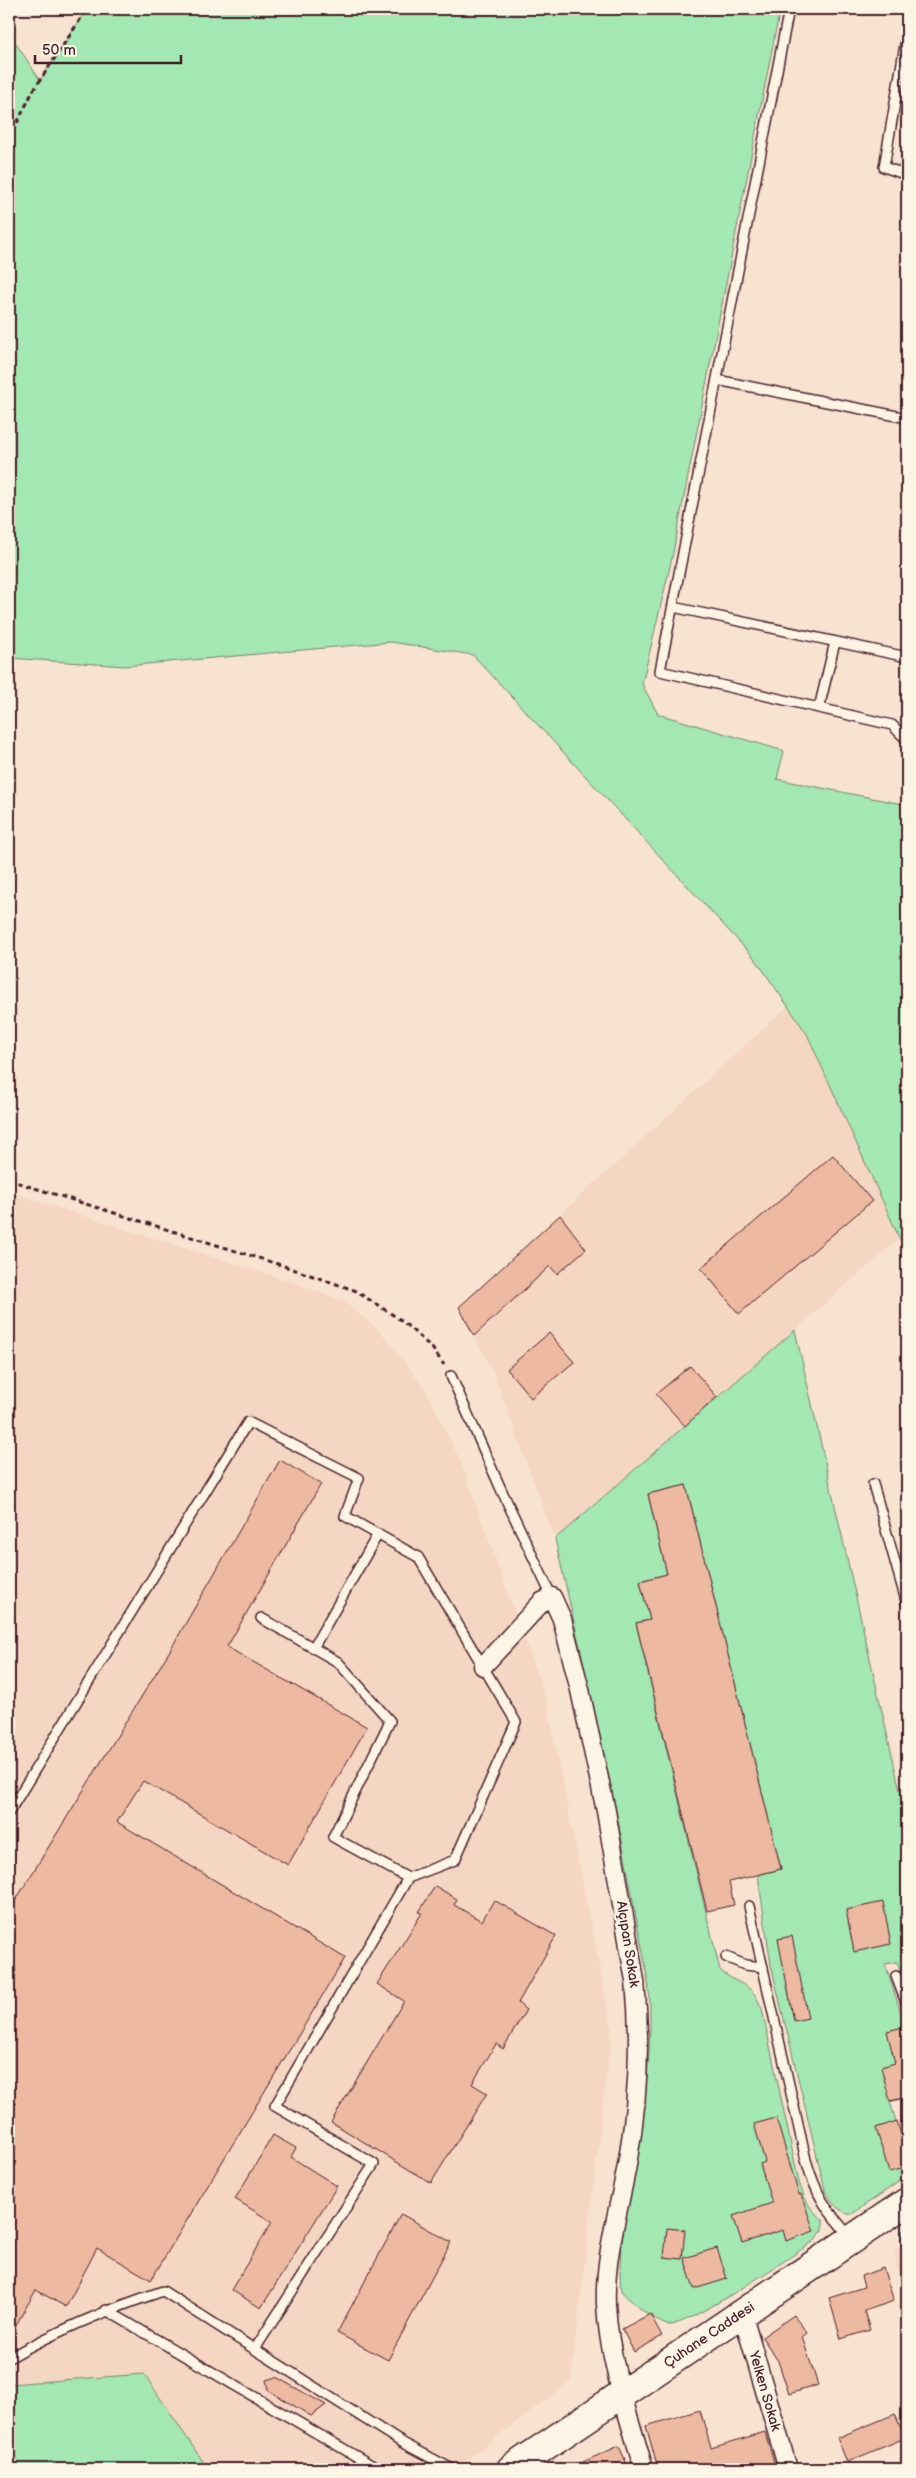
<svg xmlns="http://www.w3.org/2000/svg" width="916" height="2478" viewBox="0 0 916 2478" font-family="'Balsamiq Sans',sans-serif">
<rect width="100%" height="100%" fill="#f8e3d1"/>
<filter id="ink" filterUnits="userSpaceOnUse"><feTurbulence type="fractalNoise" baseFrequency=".02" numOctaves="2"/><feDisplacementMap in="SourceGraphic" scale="10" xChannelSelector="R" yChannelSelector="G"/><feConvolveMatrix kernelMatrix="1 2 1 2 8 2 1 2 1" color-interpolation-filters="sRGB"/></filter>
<g filter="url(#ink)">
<g fill="#f5d6c3">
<polygon points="788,1006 807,1034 900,1238 555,1539 493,1372 459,1307"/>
<polygon points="9,1192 301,1285 345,1302 383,1334 426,1390 461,1462 546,1699 612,2029 571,2381 455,2469 208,2469 144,2374 9,2384"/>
<polygon points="907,2242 907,2319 894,2251"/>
</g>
<g fill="#a3e7b3" stroke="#76836f">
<polygon points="87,9 780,9 672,558 642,684 658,714 784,751 777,779 907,805 907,1255 807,1034 756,960 473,655 391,642 125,666 9,658 9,33 40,80"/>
<path d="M795,1330L907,1821V1991L897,1962L885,1964L907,2031V2097L890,2102L907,2155V2176L852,2214C837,2211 832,2203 825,2190L771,1965L758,1875L781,1869L686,1485L648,1494L667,1574L640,1581L650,1620L636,1623L720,1970C742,1989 750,1979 762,2009L799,2182C804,2198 809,2209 823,2220V2230L813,2242C793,2255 683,2330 667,2325C654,2321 630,2301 621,2291C617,2252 626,2215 633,2177C643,2120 651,2063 650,2005C649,1973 637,1928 632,1895C611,1775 582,1658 555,1539Z"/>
<polygon points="144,2374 208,2469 9,2469 9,2384"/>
</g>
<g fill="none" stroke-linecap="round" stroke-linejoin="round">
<polyline stroke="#6f879e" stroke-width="5.5" points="903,2233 907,2262"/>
</g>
<g fill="#eeb9a1" stroke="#4a1f2b">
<polygon points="833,1155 872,1201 739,1314 701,1268"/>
<polygon points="560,1215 586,1249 557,1274 550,1266 474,1336 459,1307"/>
<polygon points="549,1333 574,1362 531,1398 507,1369"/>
<polygon points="690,1366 717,1397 685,1426 656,1394"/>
<polygon points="280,1460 321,1484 227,1647 367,1727 288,1865 143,1781 117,1822 345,1958 151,2280 97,2248 66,2307 36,2290 9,2337 9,1911 169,1652"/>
<polygon points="686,1485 781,1869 729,1882 734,1905 707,1911 636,1623 650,1620 640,1581 667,1574 648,1494"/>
<polygon points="435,1886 457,1899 454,1905 482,1921 494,1900 556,1936 518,2003 526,2010 503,2049 496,2044 472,2084 487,2093 431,2183 331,2122 404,2001 377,1984 422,1913 419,1912"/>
<polygon points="883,1902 891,1944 854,1952 846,1910"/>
<polygon points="792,1936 808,2018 794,2021 778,1939"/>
<polygon points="907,2026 907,2097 890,2101 881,2067 895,2063 887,2031"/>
<polygon points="776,2118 799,2195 801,2194 814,2231 786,2241 783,2230 742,2243 733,2216 772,2203 760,2164 765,2162 754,2124"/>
<polygon points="897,2121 907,2155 907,2167 889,2172 876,2128"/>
<polygon points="273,2135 296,2148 291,2157 337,2186 261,2308 231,2290 272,2222 235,2199"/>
<polygon points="401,2214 451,2242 388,2360 337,2333"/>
<polygon points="667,2228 685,2230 682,2259 664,2257"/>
<polygon points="717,2248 727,2279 694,2289 684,2258"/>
<polygon points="883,2268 894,2301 864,2311 870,2330 841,2339 829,2298 864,2287 861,2276"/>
<polygon points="650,2314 662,2336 634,2352 622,2329"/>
<polygon points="794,2315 807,2333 802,2337 818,2385 789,2394 778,2361 762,2337"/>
<polygon points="276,2377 326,2405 311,2416 268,2390 266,2380"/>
<polygon points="700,2410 711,2448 765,2432 776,2469 658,2469 646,2426"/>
<polygon points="895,2414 905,2438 847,2462 837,2438"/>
<polygon points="619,2446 629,2469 567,2469"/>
</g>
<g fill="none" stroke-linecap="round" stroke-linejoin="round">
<defs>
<g id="lane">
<polyline points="789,9 660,671 892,725 907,740"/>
<polyline points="907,33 884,167 907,175"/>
<polyline points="717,380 907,418"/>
<polyline points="673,607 907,657"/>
<polyline points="819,708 835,642"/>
<polyline points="451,1376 500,1487 552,1597"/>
<polyline points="873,1484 907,1604"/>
<polyline points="313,1648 378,1534"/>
<polyline points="9,1812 248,1422 359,1478 345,1516 418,1557 516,1722 455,1860 408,1878"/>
<path d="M749,1906L806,2160C816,2194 826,2211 851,2237"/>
<polyline points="726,1957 745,1965 763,1967"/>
<polyline points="896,1976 907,2005"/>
<polyline points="106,2310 378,2469"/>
<polyline points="255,2349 374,2164 275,2106 408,1878 333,1837 390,1721 338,1662 261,1618"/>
<path d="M9,2358C58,2330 109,2309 163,2291L401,2442L452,2469"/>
</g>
<g id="street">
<path d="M483,1666L542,1602L552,1597L562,1619L580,1690L606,1811L635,1981C641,2043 638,2104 627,2165C619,2210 604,2258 606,2304C609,2361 628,2415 644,2469"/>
<polyline points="742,2312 788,2469"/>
</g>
<polyline id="primary" points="511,2469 907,2202"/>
</defs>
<use href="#lane" stroke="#4a1f2b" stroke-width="12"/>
<use href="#street" stroke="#4a1f2b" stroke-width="21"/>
<use href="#primary" stroke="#4a1f2b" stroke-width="31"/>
<g stroke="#4a1f2b" stroke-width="3" stroke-dasharray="5 4" stroke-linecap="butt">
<polyline points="9,139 33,91 87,9"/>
<polyline points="9,1180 284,1266 354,1290 401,1320 432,1348 444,1365"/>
</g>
<use href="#lane" stroke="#fcf5e5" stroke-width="9"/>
<use href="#street" stroke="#fcf5e5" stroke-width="18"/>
<use href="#primary" stroke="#fcf5e5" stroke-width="28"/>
</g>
</g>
<g text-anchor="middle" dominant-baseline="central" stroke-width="5" stroke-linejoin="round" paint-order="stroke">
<g font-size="14" fill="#4a1f2b" stroke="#fcf5e5">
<text transform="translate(628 1944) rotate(81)">Alçıpan Sokak</text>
<text transform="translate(709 2335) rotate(-34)">Çuhane Caddesi</text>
<text transform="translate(765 2391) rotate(74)">Yelken Sokak</text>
</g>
</g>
<rect width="916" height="2478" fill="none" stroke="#fcf5e5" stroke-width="30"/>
<rect x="15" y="15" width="886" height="2448" fill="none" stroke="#4a1f2b" stroke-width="2" filter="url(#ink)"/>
<path d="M35 55v8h146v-8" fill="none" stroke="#4a1f2b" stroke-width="2.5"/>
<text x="42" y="55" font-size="15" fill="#4a1f2b" stroke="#fcf5e5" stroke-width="4" paint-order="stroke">50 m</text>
</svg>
